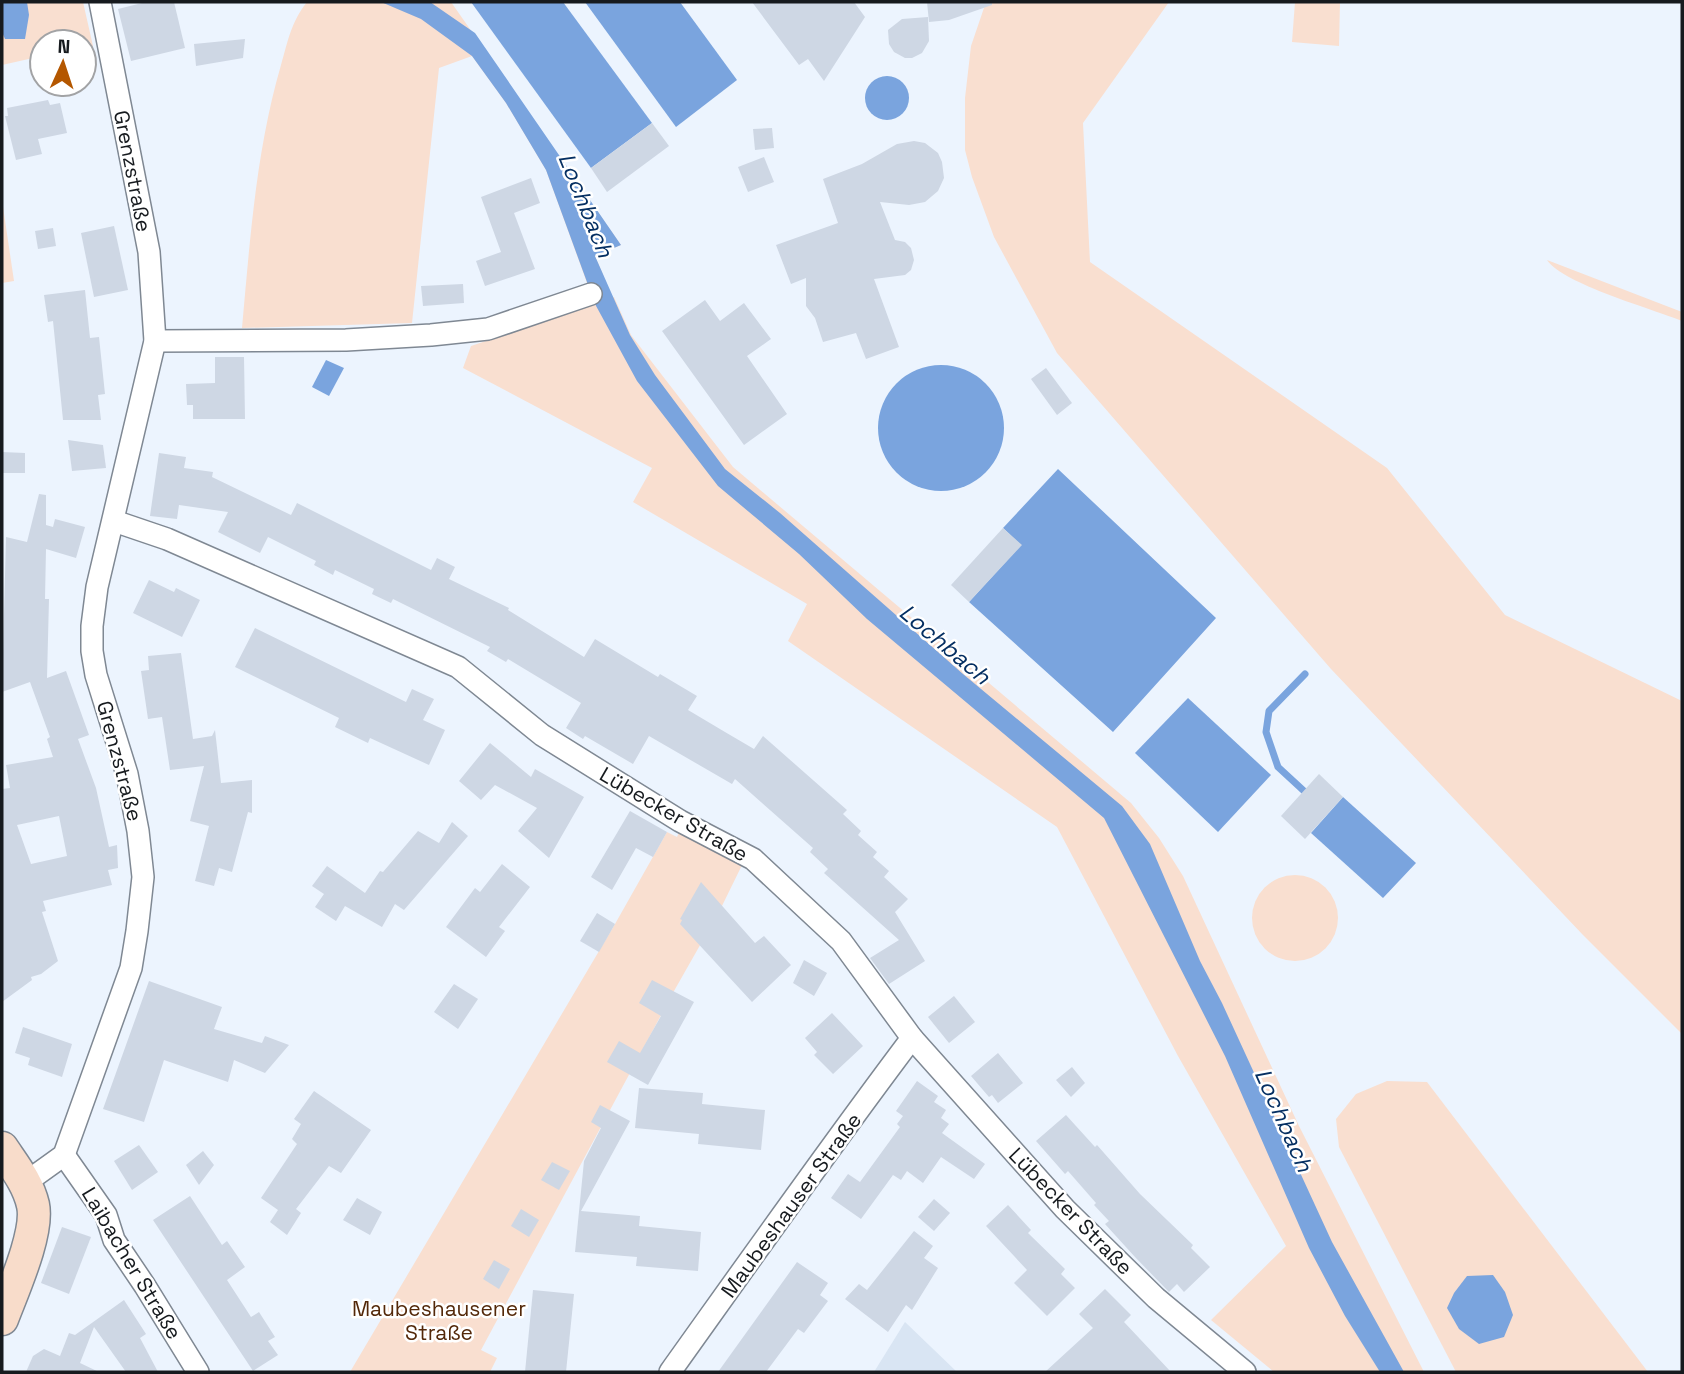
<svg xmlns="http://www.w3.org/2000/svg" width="1684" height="1374" viewBox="0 0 1684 1374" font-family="'Space Grotesk',sans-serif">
<rect width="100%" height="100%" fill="#ecf4fe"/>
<polygon fill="#d9e5f3" points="905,1322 957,1372 874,1372"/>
<g fill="#f9dfd0">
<polygon points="2,2 83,2 93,46 84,47 84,42 42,42 42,56 2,65"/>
<path d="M307,2H451L621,245L595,256L604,277L587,283L546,170L506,103L472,56L439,68L412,323L242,328C250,240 256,151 281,65C288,41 291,22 307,2Z"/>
<polygon points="986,2 1169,2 1083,123 1090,262 1387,468 1505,615 1682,701 1682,1034 1583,935 1331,669 1057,353 994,237 972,177 965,150 965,98 971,46"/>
<polygon points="1295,2 1340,2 1339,46 1292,42"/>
<polygon points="2,200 14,281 2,283"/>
<path d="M1547,260L1682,312V321C1653,309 1563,284 1547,260Z"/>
<polygon points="614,297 631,335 733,467 1131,803 1159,838 1183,876 1299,1126 1424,1372 1274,1372 1211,1320 1286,1246 1178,1056 1057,827 788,641 807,604 633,502 652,468 463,368 471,346"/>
<polygon points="680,830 743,863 720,910 674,991 481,1350 497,1358 490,1372 350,1372 615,924 667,832 677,837"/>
<circle cx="1295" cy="918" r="43"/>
<polygon points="1387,1081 1427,1082 1648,1372 1456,1372 1339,1147 1336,1119 1356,1094"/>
</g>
<g fill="#7aa4de">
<polygon points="2,2 27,2 29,15 25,39 5,39 2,32"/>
<polygon points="381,2 430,2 475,33 621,245 595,256 630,335 655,375 725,469 780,513 963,674 1122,806 1150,844 1200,961 1222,1003 1332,1242 1404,1372 1380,1372 1345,1316 1309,1248 1225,1056 1104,818 867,619 799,554 718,486 637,381 595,304 546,170 506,103 472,56 421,19"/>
<polygon points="471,2 563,2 652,123 591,168"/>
<polygon points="585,2 680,2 737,80 676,127"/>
<circle cx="887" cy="98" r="22"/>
<polygon points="326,360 344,368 329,396 312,387"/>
<circle cx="941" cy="428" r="63"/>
<polygon points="1058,469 1216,618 1113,732 969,602 1021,545 1003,528"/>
<polygon points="1188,698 1271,775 1218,832 1135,753"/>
<polygon points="1343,797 1416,863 1383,898 1311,833"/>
<polygon points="1493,1275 1505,1292 1513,1315 1504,1337 1479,1344 1459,1329 1447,1308 1454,1293 1467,1276"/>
</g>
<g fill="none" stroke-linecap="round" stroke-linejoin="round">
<polyline stroke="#7aa4de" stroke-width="7" points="1304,791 1278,767 1266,732 1269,711 1305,674"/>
</g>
<g fill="#ced7e4" fill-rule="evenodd">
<polygon points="146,2 174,2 185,48 131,61 118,9"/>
<polygon points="752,2 854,2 865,17 824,81 808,59 799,65"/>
<polygon points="927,2 992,2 992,5 949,20 929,22"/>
<polygon points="928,17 929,41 922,53 912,58 905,58 894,52 889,44 888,30 902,19"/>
<polygon points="245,39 243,58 196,66 194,44"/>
<polygon points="48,100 50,105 60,103 67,133 38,139 42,154 16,160 5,116 8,116 7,108"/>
<polygon points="652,123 669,146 607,192 591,168"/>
<polygon points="772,128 774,148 755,150 753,129"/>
<polygon points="914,141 925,143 938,153 942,162 944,178 938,191 925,202 909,205 880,202 895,240 905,242 911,248 914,260 911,270 905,275 874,279 899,347 866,359 856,333 823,342 815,318 806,306 806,278 791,284 776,245 838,223 823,179 862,164 897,144"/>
<polygon points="764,157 774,182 748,192 738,167"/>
<polygon points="531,178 540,203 514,213 535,269 485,286 476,261 501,252 481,197"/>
<polygon points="114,226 128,290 94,297 81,233"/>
<polygon points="53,228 56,246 38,249 35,231"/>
<polygon points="463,284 464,303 423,306 421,286"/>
<polygon points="85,290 90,338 99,337 105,394 98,395 101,420 63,420 53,321 48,322 44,295"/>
<polygon points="705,300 720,321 744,303 771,339 747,356 787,414 744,445 662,331"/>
<polygon points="215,357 244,357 245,419 193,419 193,405 187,405 186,384 215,383"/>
<polygon points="1046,368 1072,403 1057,415 1031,379"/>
<polygon points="68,440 103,445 106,468 72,471"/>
<polygon points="2,452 25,453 25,473 2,473"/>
<polygon points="159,453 186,457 184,468 213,472 212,477 291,515 297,503 431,570 437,558 455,567 449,579 509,608 508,610 584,657 595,639 658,677 660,674 697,696 688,710 725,732 754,749 763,736 847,810 843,814 861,831 858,835 877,852 873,857 889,871 884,877 908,899 895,912 925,961 889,984 870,958 899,940 824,873 828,869 810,852 813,848 735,779 732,784 649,736 633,764 585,736 583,739 566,728 581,703 508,659 506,662 487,651 490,647 393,599 391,603 372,594 374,589 335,570 333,575 314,565 316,561 268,537 260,553 218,532 228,512 179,505 177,519 150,516"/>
<path d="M39,494L46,495V525L53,527L55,519L85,527L76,558L46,549L45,599H49L47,678L66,671L89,735L78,739L96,788L109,847L117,845L118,868L108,870L112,885L43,901L46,911L42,912L58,961L41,974L31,977L32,980L2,1002V789L10,788L6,765L53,757L47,739L50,737L30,682L2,692L6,537L27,542ZM59,816L67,856L31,864L17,825Z"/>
<polygon points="1003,528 1022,545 969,602 951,585"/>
<polygon points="149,580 174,592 176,588 200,600 182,637 133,613"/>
<polygon points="255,628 406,702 412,689 434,699 423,720 445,730 429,765 370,738 368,743 335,727 339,718 235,667"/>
<polygon points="181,653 193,739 212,736 215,730 221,783 252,780 252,813 248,812 232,872 219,868 214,886 195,881 209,826 190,821 204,766 170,770 162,717 148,719 141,671 149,670 148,656"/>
<polygon points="490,743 531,777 535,769 584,797 549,858 518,831 537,808 495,785 481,800 459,781"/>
<polygon points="1319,774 1343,797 1305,839 1281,816"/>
<polygon points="630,811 667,832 653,857 636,848 612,890 591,877"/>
<polygon points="452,822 468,836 404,910 395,904 382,927 345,906 336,921 315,907 324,894 312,886 327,866 365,893 380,871 383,872 418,831 439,843"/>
<polygon points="502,864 530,887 499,927 505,931 486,957 446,927 475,888 480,892"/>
<polygon points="701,882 755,943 764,936 791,965 752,1002 680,924 682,920 680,919"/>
<polygon points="597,913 615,924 599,952 580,941"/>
<polygon points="804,960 827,973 814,996 793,983"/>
<polygon points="652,980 694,1002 648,1085 607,1062 619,1041 640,1053 661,1016 639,1003"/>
<polygon points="149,981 222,1007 214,1029 262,1043 265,1036 289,1045 265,1073 234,1060 228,1082 164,1060 144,1122 103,1109"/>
<polygon points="454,984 478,999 458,1029 434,1012"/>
<polygon points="954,996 975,1022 949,1043 928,1017"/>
<polygon points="832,1013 863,1046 833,1074 814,1055 817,1052 805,1038"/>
<polygon points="23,1027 72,1044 62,1077 28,1065 30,1058 15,1053"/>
<polygon points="998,1053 1023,1083 998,1103 992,1095 989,1097 971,1076"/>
<polygon points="1072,1067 1085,1083 1071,1097 1056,1080"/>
<polygon points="917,1081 938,1096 934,1102 946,1110 941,1118 949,1124 942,1133 985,1164 974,1179 941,1157 923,1183 907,1171 901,1180 893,1175 861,1219 831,1198 848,1174 860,1182 900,1127 897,1124 903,1116 896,1111"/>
<polygon points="639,1088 703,1093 702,1104 765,1110 761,1150 698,1144 699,1134 635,1128"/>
<polygon points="314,1091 371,1130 341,1173 329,1166 296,1209 301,1213 287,1235 270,1222 278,1210 261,1198 297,1144 292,1139 301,1124 294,1119"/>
<polygon points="600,1105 630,1121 581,1211 640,1216 639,1226 701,1232 698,1271 636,1266 637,1257 575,1252 584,1161 601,1128 591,1122"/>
<polygon points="1066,1115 1095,1147 1097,1145 1140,1194 1193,1245 1191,1248 1210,1267 1184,1292 1177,1284 1169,1292 1135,1257 1105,1224 1109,1221 1094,1205 1096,1203 1068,1171 1065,1174 1036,1141"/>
<polygon points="139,1145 158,1172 132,1190 114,1161"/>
<polygon points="203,1151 214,1165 199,1185 186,1165"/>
<polygon points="552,1162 570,1171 559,1190 541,1180"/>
<polygon points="190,1196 222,1245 227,1241 245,1267 227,1280 251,1317 259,1312 275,1337 268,1341 278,1355 253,1371 153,1220"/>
<polygon points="357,1198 382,1212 370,1235 343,1220"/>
<polygon points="934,1199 950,1213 934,1231 918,1217"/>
<polygon points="1008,1205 1031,1230 1028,1233 1065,1269 1061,1274 1075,1288 1047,1316 1014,1283 1027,1270 986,1226"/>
<polygon points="521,1209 539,1220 529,1237 511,1226"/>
<polygon points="62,1227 91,1237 69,1294 41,1283"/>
<polygon points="914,1231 933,1246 924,1258 938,1268 912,1310 906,1305 888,1332 845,1299 859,1284 867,1290"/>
<polygon points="494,1260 510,1269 499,1289 483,1279"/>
<polygon points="797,1262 828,1283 820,1295 828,1301 804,1333 798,1329 766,1372 718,1372"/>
<polygon points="1105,1289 1131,1315 1124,1322 1171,1372 1045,1372 1093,1328 1079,1314"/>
<polygon points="533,1290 574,1294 566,1372 525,1372"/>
<polygon points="124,1300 146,1334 140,1338 158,1372 126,1372 94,1327 80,1363 99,1372 26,1372 33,1356 44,1349 60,1356 69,1333 75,1335"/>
</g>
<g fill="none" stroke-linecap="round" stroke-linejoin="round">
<defs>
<g id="minor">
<polyline points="155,341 346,340 431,335 488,329 591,294"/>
<polyline points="114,521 167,539 458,667 542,735 680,821 753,859 841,941 912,1038 1065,1209 1156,1298 1245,1372"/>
<polyline points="64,1155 106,1215 114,1240 145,1286 198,1372"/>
<polyline points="25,1183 64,1155 131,968 137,931 143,877 138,831 127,774 96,675 92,651 92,626 97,587 155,341 149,252 100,2"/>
<path d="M670,1372C750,1260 829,1148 912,1038"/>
</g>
<path id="secondary" d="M2,1148C14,1166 28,1183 33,1205C39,1233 12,1292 2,1319"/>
</defs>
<use href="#minor" stroke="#7f8893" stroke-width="24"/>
<use href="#secondary" stroke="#7f8893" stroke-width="35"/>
<use href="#minor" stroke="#fff" stroke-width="21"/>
<use href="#secondary" stroke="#f8dcca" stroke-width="32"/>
</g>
<g text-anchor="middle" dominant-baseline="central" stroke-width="5" stroke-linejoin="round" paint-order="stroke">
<g font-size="21" fill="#161a1e" stroke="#fff">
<text transform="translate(133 171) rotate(79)">Grenzstraße</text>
<text transform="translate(120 761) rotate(75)">Grenzstraße</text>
<text transform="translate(674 814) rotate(30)">Lübecker Straße</text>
<text transform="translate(791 1205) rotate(-54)">Maubeshauser Straße</text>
<text transform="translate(1071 1211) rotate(46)">Lübecker Straße</text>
<text transform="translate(132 1263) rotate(59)">Laibacher Straße</text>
</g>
<g font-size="21" fill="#532809" stroke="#fff">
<text x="439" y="1308">Maubeshausener<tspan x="439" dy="24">Straße</tspan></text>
</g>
<g font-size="23" font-style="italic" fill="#052f62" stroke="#fff">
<text transform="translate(586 205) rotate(68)">Lochbach</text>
<text transform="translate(945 644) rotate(40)">Lochbach</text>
<text transform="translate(1284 1120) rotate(66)">Lochbach</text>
</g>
</g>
<rect width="1684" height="1374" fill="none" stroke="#161a1e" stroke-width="7"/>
<g transform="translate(63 63) rotate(3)"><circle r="33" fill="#ffffff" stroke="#a2a3a5" stroke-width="2"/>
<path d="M0-5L12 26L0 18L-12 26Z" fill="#b45700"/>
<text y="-10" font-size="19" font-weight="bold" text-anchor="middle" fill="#161a1e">N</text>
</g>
</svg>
